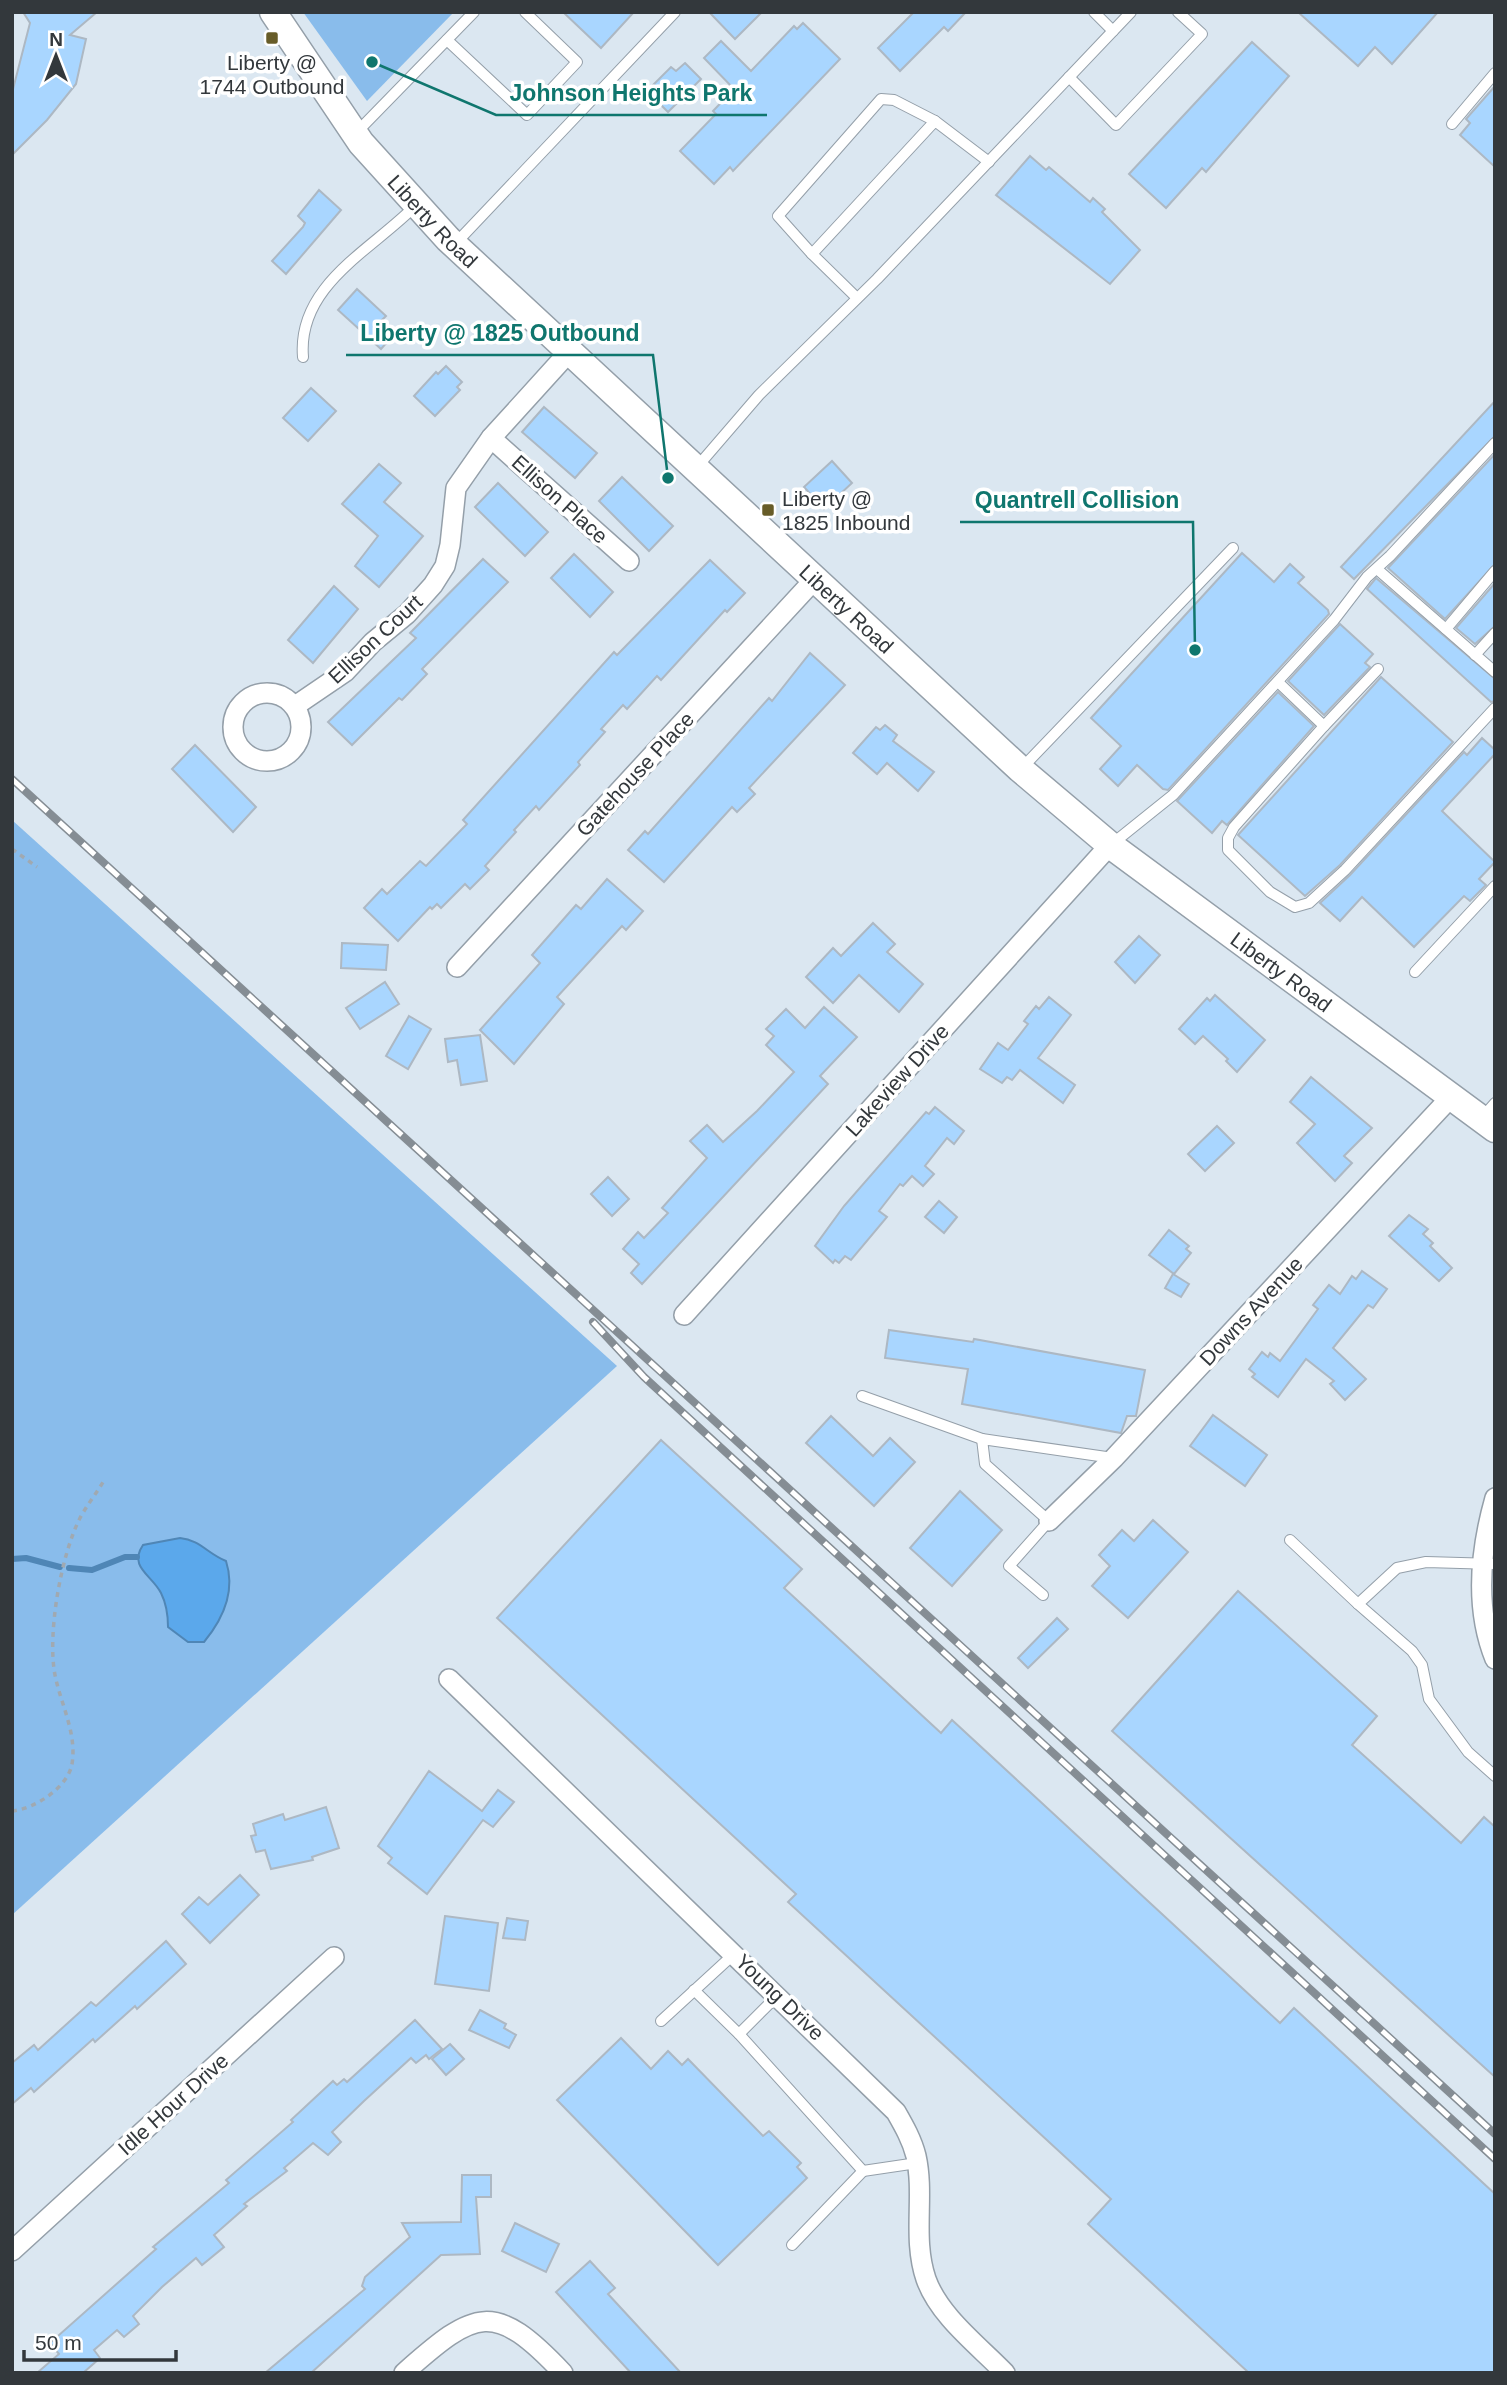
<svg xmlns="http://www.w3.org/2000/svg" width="1507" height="2385" viewBox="0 0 1507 2385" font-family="Arial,sans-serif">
<rect width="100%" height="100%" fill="#dbe7f1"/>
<g fill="#89bceb">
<polygon points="303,12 454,12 367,101"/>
<polygon points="12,820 617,1366 12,1915"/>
</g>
<path fill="#5ba8eb" stroke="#4f86b6" stroke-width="2" d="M180,1538C200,1540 208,1554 226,1561C236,1592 223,1619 204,1642H188L168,1627C168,1615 166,1603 161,1593C152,1575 128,1567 143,1545Z"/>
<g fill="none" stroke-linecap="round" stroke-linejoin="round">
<g stroke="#4f86b6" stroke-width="6">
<polyline points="12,1559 26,1558 60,1567"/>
<polyline points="69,1568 92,1570 125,1557 137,1557"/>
</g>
</g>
<g fill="#a9d6ff" stroke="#adb8c3" stroke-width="2">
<polygon points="23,12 97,12 70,35 86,39 76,84 47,120 12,155 12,93 30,23"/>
<polygon points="563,12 634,12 601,48"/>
<polygon points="709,12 762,12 735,39"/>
<polygon points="914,12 966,12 948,31 944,27 900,71 878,48"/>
<polygon points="1298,12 1438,12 1392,64 1375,47 1358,66"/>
<polygon points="803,23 840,59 733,171 730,167 714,184 680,151 716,114 713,111 734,89 704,58 721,41 751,71 794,26 797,29"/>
<polygon points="1252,42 1289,76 1206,172 1202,168 1166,208 1129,174"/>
<polygon points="685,63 701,79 668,112 647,91 671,67 676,71"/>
<polygon points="1495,86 1495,167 1460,135 1470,123 1466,119"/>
<polygon points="1030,156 1046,170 1049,167 1090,202 1093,198 1105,209 1102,212 1140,250 1110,284 996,195"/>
<polygon points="319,190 341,210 286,274 272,261 303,227 305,223 298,216"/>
<polygon points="357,289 386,316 382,320 396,332 381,349 338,310"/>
<polygon points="446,366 462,382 457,387 460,390 435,416 414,396 436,372 438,374"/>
<polygon points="311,388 336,411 308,441 283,418"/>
<polygon points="1495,401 1495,436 1354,579 1341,567"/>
<polygon points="544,407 597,453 575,478 522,432"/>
<polygon points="1495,454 1495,564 1445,619 1388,568"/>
<polygon points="832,461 852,483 824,509 804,487"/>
<polygon points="379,464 401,483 384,502 423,536 379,587 355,566 378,536 342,504"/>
<polygon points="622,477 673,526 649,551 599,501"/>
<polygon points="498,483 548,532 525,556 475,507"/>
<polygon points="1242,553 1274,582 1290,564 1304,577 1298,583 1328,610 1329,614 1168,790 1163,789 1137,765 1118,786 1100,769 1121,746 1091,718"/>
<polygon points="574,554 613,592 590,617 551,578"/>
<polygon points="483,559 508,582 422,669 427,674 402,700 399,698 352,745 328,722 416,638 410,633"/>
<polygon points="710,560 745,593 727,612 725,610 661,680 657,676 627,709 623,705 601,729 605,732 578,762 580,765 539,810 536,806 514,830 516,832 485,866 489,870 470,889 465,884 441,908 437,904 432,909 430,907 398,941 364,908 382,889 387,894 420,861 426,866 467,824 463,820 614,652 617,655"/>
<polygon points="1376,578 1495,679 1495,701 1491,702 1367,589"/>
<polygon points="1495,583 1495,626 1475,644 1456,628"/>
<polygon points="334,586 358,609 313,663 288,640"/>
<polygon points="1340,624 1373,654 1365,663 1370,667 1324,715 1288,681"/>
<polygon points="810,653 845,685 749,788 755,794 737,812 732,807 664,882 628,850 645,831 648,834 769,698 772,701"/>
<polygon points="1381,677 1453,742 1340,865 1305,896 1238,835"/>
<polygon points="1278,692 1314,726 1227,825 1222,821 1212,833 1177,801"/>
<polygon points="885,725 897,735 893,741 934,772 918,791 887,763 877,774 853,753 876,727 880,730"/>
<polygon points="1482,738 1495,750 1495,754 1442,811 1495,862 1479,879 1486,885 1470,901 1464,896 1414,947 1362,897 1340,921 1320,903 1350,875 1464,752 1467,755"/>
<polygon points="195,745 256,807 233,832 172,769"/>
<polygon points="607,879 643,911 626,930 622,926 557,997 564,1004 514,1064 480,1030 540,963 532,955 576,905 581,909"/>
<polygon points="873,923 895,944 887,952 923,984 899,1012 859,975 833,1003 806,977 833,948 841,956"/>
<polygon points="1139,936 1160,955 1135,983 1115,962"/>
<polygon points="342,943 388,945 386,970 341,968"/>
<polygon points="385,982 399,1004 360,1029 346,1008"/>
<polygon points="1215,995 1265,1040 1237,1072 1226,1061 1228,1059 1203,1036 1195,1044 1179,1029 1207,998 1210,1001"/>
<polygon points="1049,997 1071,1015 1038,1058 1075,1085 1063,1103 1020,1070 1012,1080 1007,1077 1002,1083 980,1069 998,1043 1008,1050 1028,1024 1024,1021 1036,1006 1039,1009"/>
<polygon points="824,1007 857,1037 820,1076 828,1084 642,1284 631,1273 639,1264 623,1249 638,1232 644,1238 668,1213 662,1208 707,1158 690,1141 707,1125 723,1142 757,1111 794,1072 766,1045 774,1036 766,1029 786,1009 805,1028"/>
<polygon points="409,1016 431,1029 408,1069 386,1056"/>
<polygon points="480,1035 487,1081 461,1085 457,1060 448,1062 445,1039"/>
<polygon points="1311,1077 1372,1128 1344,1156 1352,1163 1335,1181 1297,1143 1315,1124 1290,1102"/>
<polygon points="935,1107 964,1131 954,1144 947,1138 925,1166 934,1174 923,1186 912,1176 903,1186 900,1184 879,1211 887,1217 851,1260 845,1256 839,1263 835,1260 833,1263 815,1246 844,1206 926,1112 929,1114"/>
<polygon points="1217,1126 1234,1143 1205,1171 1188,1154"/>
<polygon points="608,1177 629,1199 612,1216 591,1194"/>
<polygon points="939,1201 957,1217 944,1233 925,1217"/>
<polygon points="1409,1215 1428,1229 1423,1234 1433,1243 1430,1246 1452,1268 1439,1281 1389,1236"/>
<polygon points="1169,1230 1189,1246 1186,1249 1191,1253 1174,1274 1149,1255"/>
<polygon points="1362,1271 1387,1289 1373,1308 1368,1305 1333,1348 1366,1379 1345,1400 1330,1384 1334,1381 1306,1359 1278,1397 1252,1377 1255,1374 1249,1369 1262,1352 1268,1357 1270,1353 1280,1361 1318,1309 1313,1305 1329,1285 1340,1294 1352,1276 1356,1279"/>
<polygon points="1173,1274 1189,1284 1181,1297 1165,1288"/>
<polygon points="889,1330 973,1342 974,1339 1145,1370 1136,1416 1127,1416 1121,1433 962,1404 968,1369 885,1358"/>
<polygon points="1213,1415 1267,1455 1245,1486 1190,1446"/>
<polygon points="831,1416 873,1456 890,1438 915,1462 874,1506 806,1443"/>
<polygon points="661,1440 802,1569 784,1588 941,1733 952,1720 1280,2023 1294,2008 1495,2194 1495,2373 1249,2373 1088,2224 1111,2199 788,1902 796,1894 497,1618"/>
<polygon points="960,1491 1002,1530 952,1586 910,1548"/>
<polygon points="1153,1520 1188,1552 1128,1618 1092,1586 1110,1566 1099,1555 1122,1530 1134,1541"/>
<polygon points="1238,1591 1377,1716 1352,1745 1461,1843 1484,1817 1495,1827 1495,2077 1112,1731"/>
<polygon points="1057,1618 1068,1629 1028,1668 1018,1658"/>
<polygon points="429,1771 482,1811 498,1790 514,1802 493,1827 483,1820 427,1894 388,1863 392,1858 378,1846"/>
<polygon points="326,1807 339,1848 312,1857 313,1860 271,1869 265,1850 256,1852 251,1836 256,1835 253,1824 283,1814 285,1820"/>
<polygon points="240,1875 259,1895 210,1943 182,1914 199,1897 208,1905"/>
<polygon points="445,1916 498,1923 489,1991 435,1984"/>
<polygon points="507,1918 528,1921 525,1940 503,1938"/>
<polygon points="166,1941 186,1964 137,2009 135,2006 95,2042 93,2039 34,2092 31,2088 12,2104 12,2063 34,2045 38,2050 91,2002 96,2006"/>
<polygon points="480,2010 506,2024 504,2028 516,2035 509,2048 469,2030"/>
<polygon points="415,2020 442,2049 429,2059 426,2055 416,2063 411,2058 364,2101 332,2132 341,2142 328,2155 313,2143 284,2168 287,2171 244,2204 247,2206 214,2235 224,2247 202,2265 196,2258 162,2287 133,2316 139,2324 124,2337 117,2330 94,2350 100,2358 83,2373 37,2373 59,2354 50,2343 156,2249 153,2247 229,2183 226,2180 293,2122 291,2120 333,2081 337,2085 344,2079 347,2082"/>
<polygon points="621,2038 651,2069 668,2051 682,2065 688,2059 763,2136 769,2131 801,2163 797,2167 807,2178 718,2265 557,2100"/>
<polygon points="450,2044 464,2059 446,2075 432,2059"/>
<polygon points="462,2175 491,2175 491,2197 476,2197 480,2254 441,2255 311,2373 265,2373 365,2289 362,2286 365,2277 410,2237 402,2223 461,2222"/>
<polygon points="515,2223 559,2244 546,2272 502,2251"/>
<polygon points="590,2261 615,2288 608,2294 681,2373 631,2373 556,2292"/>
</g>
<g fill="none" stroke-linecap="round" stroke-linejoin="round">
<defs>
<g id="lane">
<polyline points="1094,12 1113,31"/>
<polyline points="447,40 527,115 577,62 525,12"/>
<polyline points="1069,77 1116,125 1202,34 1178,12"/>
<polyline points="1452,124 1495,73"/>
<polyline points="355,134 474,12"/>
<polyline points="455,244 675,12"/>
<polyline points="812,254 778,216 881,99 894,100 935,121"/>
<polyline points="857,298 812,254 935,121 989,162"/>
<path d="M303,357C297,285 372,250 416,205"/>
<polyline points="697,467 759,395 877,279 1131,12"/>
<polyline points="1377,569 1495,672"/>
<polyline points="1446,629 1495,571"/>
<polyline points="1475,655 1495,633"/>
<polyline points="1278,682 1324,726 1378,669"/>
<polyline points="1324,726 1234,827 1228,838 1228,850 1270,892 1295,907 1309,903 1345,870 1495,708"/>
<polyline points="1021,769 1233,548"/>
<polyline points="1112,844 1173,795 1334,620 1367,577 1390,556 1495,443"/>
<polyline points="1415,972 1495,886"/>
<polyline points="1481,1119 1495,1103"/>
<polyline points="862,1396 982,1439"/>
<polyline points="1290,1540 1358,1604"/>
<polyline points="1495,1564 1426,1562 1397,1568 1358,1604 1412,1651 1422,1665 1429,1699 1468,1752 1495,1776"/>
<polyline points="1043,1595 1009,1566 1049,1521 985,1464 982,1439 1113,1458"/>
<polyline points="694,1990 739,2034"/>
<polyline points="777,1996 739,2034 863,2171 917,2163"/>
<polyline points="661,2021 734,1954"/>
<polyline points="792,2245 863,2171"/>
</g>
<g id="street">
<polyline points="491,438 629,561"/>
<circle cx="267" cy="727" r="34"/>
<polyline points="295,706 345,672 373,642 407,614 433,585 445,566 450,545 456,488 491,438 569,352"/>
<polyline points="457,967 814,580"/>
<polyline points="684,1315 1110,845"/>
<path d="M1495,1498C1480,1551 1474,1607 1495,1659"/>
<polyline points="1049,1521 1114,1458 1450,1098"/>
<path d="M449,1679L896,2112C904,2126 912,2140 916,2156C925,2196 912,2238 926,2279C939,2316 979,2346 1005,2373"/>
<polyline points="12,2251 334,1957"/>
<path d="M404,2373C476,2309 494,2300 563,2373"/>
</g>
<g id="secondary">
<path id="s1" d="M273,12L361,143L448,239L1020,769L1110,845L1495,1129"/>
</g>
</defs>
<use href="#lane" stroke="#949fa9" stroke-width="12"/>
<use href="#street" stroke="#949fa9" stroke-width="22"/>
<use href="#secondary" stroke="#949fa9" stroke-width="29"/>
<g stroke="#a0a9b1" stroke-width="3.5" stroke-dasharray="5 5" stroke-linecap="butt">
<polyline points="12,849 37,867"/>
<path d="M12,1811C35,1809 68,1787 72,1764C77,1733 61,1705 55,1675C47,1634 61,1555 80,1518C87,1505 96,1494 103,1482"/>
</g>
<use href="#lane" stroke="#fff" stroke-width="10"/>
<use href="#street" stroke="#fff" stroke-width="19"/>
<use href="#secondary" stroke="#fff" stroke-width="26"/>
<defs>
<g id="rail">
<polyline points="12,779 1495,2134"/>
<polyline points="593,1322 644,1377 1495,2159"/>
</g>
</defs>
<use href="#rail" stroke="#858d94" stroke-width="8"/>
<use href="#rail" stroke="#fff" stroke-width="5" stroke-dasharray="16" stroke-linecap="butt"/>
</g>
<g fill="#675c28" stroke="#fff" stroke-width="2.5">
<rect x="265" y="31" width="14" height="14" rx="3.5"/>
<rect x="761" y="503" width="14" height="14" rx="3.5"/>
</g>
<g text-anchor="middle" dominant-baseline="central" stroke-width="7" stroke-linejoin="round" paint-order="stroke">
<g font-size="21" fill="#33383c" stroke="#fff">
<text x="272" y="62">Liberty @<tspan x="272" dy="24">1744 Outbound</tspan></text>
<text x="782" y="498" text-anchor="start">Liberty @<tspan x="782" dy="24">1825 Inbound</tspan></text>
</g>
<g font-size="21" fill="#33383c" stroke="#fff">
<text stroke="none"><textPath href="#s1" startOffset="264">Liberty Road</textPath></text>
<text transform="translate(560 499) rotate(42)">Ellison Place</text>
<text stroke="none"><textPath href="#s1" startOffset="831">Liberty Road</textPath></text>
<text transform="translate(375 639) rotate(-43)">Ellison Court</text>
<text transform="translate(635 774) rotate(-47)">Gatehouse Place</text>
<text stroke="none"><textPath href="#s1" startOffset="1398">Liberty Road</textPath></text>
<text transform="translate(897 1080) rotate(-48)">Lakeview Drive</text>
<text transform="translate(1251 1311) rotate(-47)">Downs Avenue</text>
<text transform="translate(780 1997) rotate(44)">Young Drive</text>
<text transform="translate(173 2104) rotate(-42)">Idle Hour Drive</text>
</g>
</g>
<path fill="none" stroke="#0f766e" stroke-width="2.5" d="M372 62L496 115H767M668 478L653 355H346M1195 650L1193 522H960"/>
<g fill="#0f766e" stroke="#fff" stroke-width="2.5">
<circle cx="372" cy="62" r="7"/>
<circle cx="668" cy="478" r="7"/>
<circle cx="1195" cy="650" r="7"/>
</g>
<g font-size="23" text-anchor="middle" font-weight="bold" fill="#0f766e" stroke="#fff" stroke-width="7" stroke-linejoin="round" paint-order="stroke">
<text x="631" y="101">Johnson Heights Park</text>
<text x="500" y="341">Liberty @ 1825 Outbound</text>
<text x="1077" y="508">Quantrell Collision</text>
</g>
<rect width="1507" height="2385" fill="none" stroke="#33383c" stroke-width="28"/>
<g transform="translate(56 56)" stroke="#ffffff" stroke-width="5" paint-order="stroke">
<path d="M0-5L12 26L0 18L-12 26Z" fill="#33383c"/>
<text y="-10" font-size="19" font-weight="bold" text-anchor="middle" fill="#33383c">N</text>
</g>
<path d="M24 2350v10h152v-10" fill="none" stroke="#33383c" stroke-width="3.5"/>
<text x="35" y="2350" font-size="21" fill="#33383c" stroke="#ffffff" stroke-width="5" paint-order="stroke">50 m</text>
</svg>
